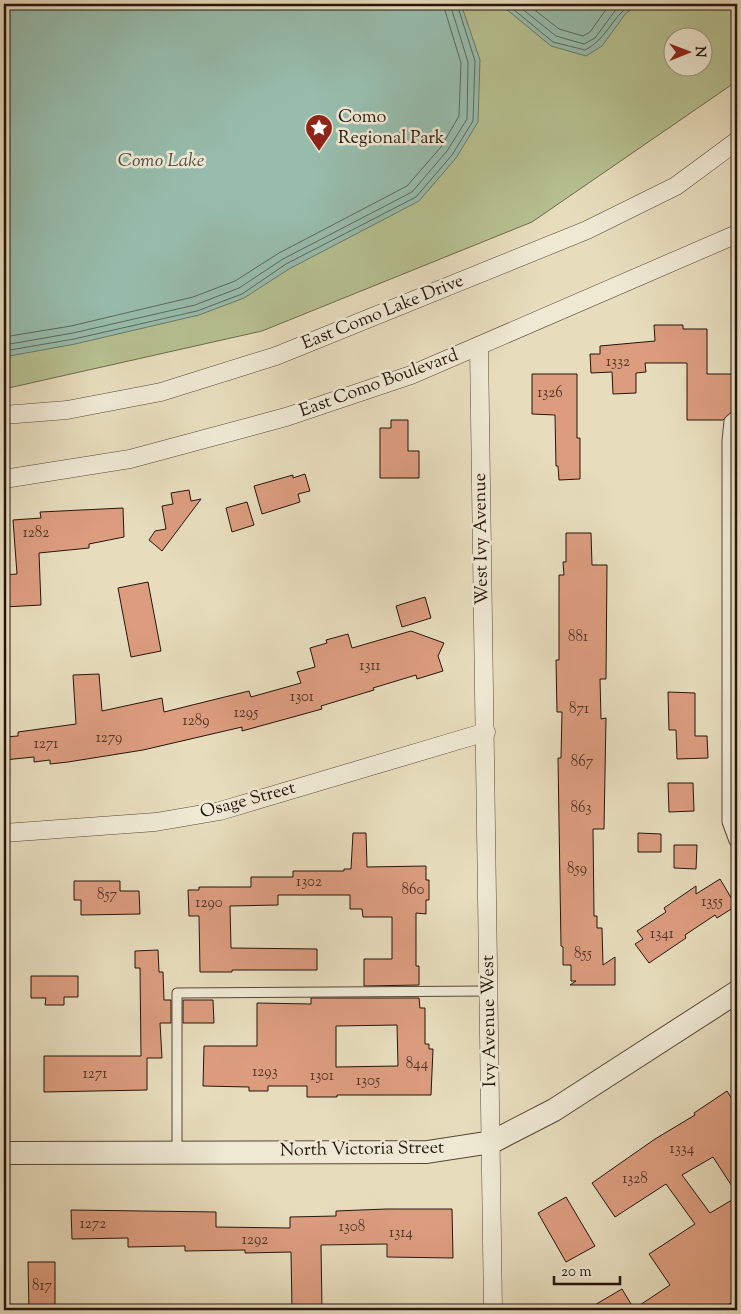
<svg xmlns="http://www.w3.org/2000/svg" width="741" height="1314" viewBox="0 0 741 1314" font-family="'Sorts Mill Goudy',serif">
<rect width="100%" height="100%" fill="#e7ddbd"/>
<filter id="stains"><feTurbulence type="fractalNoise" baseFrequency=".004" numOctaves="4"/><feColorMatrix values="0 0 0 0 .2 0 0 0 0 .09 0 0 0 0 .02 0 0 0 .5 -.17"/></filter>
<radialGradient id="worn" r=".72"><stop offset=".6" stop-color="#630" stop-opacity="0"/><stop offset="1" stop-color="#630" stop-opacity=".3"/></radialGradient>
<path fill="#b6c090" stroke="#6e6a4e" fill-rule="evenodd" d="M4,4H737V81L532,222L262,331L4,389ZM674,38H704V68H674Z"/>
<g fill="#97bcac" stroke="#6a796c">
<polygon points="4,4 461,4 480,60 478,122 456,158 419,201 289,269 244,298 199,315 75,344 4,357"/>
<polygon points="500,4 640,4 626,13 602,46 586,56 551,46"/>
</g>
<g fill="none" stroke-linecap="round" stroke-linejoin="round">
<g stroke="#5e685c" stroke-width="1">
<path d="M507,4L553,42L585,50C606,40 612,17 631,4"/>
<polyline points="516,4 556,36 584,44 595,38 620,4"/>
<polyline points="527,4 559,29 583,36 590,32 610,4"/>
<polyline points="4,337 71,326 193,297 235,281 279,253 407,186 441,147 459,116 461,63 443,4"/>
<polyline points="4,345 73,333 195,305 239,288 283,259 412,192 447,151 467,119 468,62 450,4"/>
<polyline points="4,351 74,339 197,311 242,294 286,264 416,197 452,155 473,121 475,61 457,4"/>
</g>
</g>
<g fill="#dc9d7f" stroke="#26150c" fill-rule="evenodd">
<polygon points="654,325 683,325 683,329 707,329 707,374 737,374 737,408 723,420 687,420 687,363 645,363 646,372 636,373 636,393 613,394 612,372 591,373 590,354 600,354 600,346 655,341"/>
<polygon points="532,374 577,374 577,438 580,438 580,479 559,480 558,466 556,466 555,415 532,414"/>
<polygon points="391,420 408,420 408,451 419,451 419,478 380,478 380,428 391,428"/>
<polygon points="305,474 310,491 298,494 300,502 262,514 254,486 293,475 293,478"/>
<polygon points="189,490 191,501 201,499 162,551 149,540 155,531 166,529 162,506 173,504 171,493"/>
<polygon points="247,502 254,525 232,532 226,508"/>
<polygon points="123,508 124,537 89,544 89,548 39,553 41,605 4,607 4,575 17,574 13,520 41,518 40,512"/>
<polygon points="566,533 591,533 592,565 607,565 606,679 600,679 601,719 606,718 604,829 593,829 594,916 597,916 597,928 602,928 603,965 615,957 615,985 570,985 576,981 571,981 571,965 563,965 563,947 561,946 558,758 561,758 562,712 557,712 556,660 559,660 559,575 564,575 563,562 566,562"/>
<polygon points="148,582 161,651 131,657 118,588"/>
<polygon points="425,597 431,618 402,627 396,606"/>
<polygon points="411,631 444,643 438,656 443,671 417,679 416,675 373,688 374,690 321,706 322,709 242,731 242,727 143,750 68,762 50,764 50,760 34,762 34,757 4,760 4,737 18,736 18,732 76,724 73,675 99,674 102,711 162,698 164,712 249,691 251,697 301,683 297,672 315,667 310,648 327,643 326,640 348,634 352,648"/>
<polygon points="668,692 695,693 695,736 707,736 708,758 677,759 676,730 669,730"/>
<polygon points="668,783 693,783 694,811 669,812"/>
<polygon points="353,833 366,833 367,867 426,866 426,880 429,880 429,900 426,900 426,914 416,913 416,966 419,966 419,985 364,986 364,959 392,959 392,917 363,917 362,909 350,909 350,895 278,895 278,905 230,906 231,948 317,949 317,970 232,970 232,972 200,972 199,916 189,916 188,890 199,890 199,887 251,887 251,877 293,877 293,871 344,871 344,869 351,869"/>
<polygon points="638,833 661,834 661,852 638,852"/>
<polygon points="674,845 697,845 696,869 674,868"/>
<polygon points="720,879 736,906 717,918 715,915 685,935 686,938 649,963 635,944 643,939 637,931 666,912 664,908 696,886 696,894"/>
<polygon points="74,881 120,881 120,891 139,891 140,914 81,915 81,900 74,900"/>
<polygon points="158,950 159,972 163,972 164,1000 171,1000 171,1023 160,1023 162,1058 147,1058 147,1090 44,1092 44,1056 141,1056 140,968 135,968 135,951"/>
<polygon points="31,976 78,976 78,997 64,997 64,1005 45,1005 46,998 31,998"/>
<path d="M311,998H419L420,1008H425V1044H429V1049H433L431,1095H337V1097H307V1086H268V1091H249V1087L203,1086L204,1046H257V1003L311,1004ZM397,1025L398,1066L336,1067V1026Z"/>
<polygon points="183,1000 213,1000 214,1023 183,1023"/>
<polygon points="727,1091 737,1107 737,1194 713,1157 682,1175 710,1213 737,1197 737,1300 718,1310 586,1310 622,1289 634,1309 670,1285 649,1254 695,1224 666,1184 615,1217 592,1183 655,1139 695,1115 694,1113"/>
<polygon points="566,1197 595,1246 566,1262 538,1213"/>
<polygon points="386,1209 452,1209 453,1258 387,1257 387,1244 321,1245 322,1310 292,1310 291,1252 245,1253 245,1250 185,1251 185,1246 128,1247 128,1238 72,1239 71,1210 216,1212 216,1227 290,1228 290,1217 336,1216 336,1211"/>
<polygon points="28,1262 55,1262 55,1310 29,1310"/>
</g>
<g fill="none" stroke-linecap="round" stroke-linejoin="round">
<defs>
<g id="service">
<polyline points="737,414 729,421 727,441 727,822 734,841 737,844"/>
<polyline points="177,1151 177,993 489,991"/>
</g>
<g id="minor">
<polyline points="479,347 493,1310"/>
<polyline points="4,415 67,410 161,392 276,356 587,230 676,186 737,141"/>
<polyline points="4,479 130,459 286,417 411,375 737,234"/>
<polyline points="4,833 156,822 220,811 486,732"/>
</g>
<polyline id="tertiary" points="4,1153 427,1152 492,1142 554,1110 737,992"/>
</defs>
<use href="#service" stroke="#564738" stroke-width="11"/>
<use href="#minor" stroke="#564738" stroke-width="19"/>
<use href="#tertiary" stroke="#564738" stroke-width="24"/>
<use href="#service" stroke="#efe9d4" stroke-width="9"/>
<use href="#minor" stroke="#efe9d4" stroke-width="18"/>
<use href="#tertiary" stroke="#efe9d4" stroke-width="22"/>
</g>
<defs>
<symbol id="sight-pin" viewBox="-11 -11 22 30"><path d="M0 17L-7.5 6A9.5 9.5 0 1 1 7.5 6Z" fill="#8f2418" stroke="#efe9d4"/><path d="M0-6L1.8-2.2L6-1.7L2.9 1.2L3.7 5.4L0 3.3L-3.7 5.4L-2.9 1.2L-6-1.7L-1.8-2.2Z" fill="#fff"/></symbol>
</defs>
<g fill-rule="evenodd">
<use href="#sight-pin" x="303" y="112" width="32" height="43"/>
</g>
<g text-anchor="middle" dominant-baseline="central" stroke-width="5" stroke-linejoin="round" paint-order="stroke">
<g font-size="15" fill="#543729">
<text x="618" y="362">1332</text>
<text x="550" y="393">1326</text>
<text x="36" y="533">1282</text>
<text x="578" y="637">881</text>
<text x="370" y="666">1311</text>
<text x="302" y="697">1301</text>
<text x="579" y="709">871</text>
<text x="246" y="713">1295</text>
<text x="196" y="721">1289</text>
<text x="109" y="738">1279</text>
<text x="46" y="744">1271</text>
<text x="582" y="762">867</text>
<text x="581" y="808">863</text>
<text x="577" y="869">859</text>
<text x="309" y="882">1302</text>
<text x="413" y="890">860</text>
<text x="107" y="895">857</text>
<text x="712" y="902">1355</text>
<text x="209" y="903">1290</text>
<text x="662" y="934">1341</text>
<text x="583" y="954">855</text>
<text x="417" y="1064">844</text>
<text x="265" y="1072">1293</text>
<text x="95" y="1074">1271</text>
<text x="322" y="1076">1301</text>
<text x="368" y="1081">1305</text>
<text x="682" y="1149">1334</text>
<text x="635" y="1179">1328</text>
<text x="93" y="1224">1272</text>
<text x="352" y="1227">1308</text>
<text x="401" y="1233">1314</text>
<text x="255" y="1240">1292</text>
<text x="42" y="1286">817</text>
</g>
<g font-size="18" fill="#26150c" stroke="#efe9d4" text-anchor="start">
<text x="338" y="118">Como<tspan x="338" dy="21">Regional Park</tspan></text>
</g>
<g font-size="18" fill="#26150c" stroke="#efe9d4">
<text transform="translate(383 313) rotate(-22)">East Como Lake Drive</text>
<text transform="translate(379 384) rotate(-20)">East Como Boulevard</text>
<text transform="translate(482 539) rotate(-91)">West Ivy Avenue</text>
<text transform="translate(248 801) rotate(-15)">Osage Street</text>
<text transform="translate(490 1021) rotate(-91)">Ivy Avenue West</text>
<text transform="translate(362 1150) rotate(-1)">North Victoria Street</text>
</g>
<g font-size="19" font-style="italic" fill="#4e4f44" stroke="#efe9d4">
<text x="161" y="161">Como Lake</text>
</g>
</g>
<rect width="741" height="1314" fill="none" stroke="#e7ddbd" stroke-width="20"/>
<rect x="5" y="5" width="731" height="1304" fill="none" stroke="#26150c" stroke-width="2.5"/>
<rect x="10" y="10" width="721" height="1294" fill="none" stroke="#26150c"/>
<g transform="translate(688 52) rotate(89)"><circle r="24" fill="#efe9d4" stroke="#9f9484"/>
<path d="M0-4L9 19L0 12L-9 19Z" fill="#8f2418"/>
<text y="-8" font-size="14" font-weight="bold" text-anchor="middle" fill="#26150c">N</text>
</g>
<path d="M554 1276v8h66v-8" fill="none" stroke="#26150c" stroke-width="2.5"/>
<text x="561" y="1276" font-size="15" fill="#26150c" stroke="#efe9d4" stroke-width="4" paint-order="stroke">20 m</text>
<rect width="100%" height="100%" filter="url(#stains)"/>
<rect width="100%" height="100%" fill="url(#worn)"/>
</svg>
